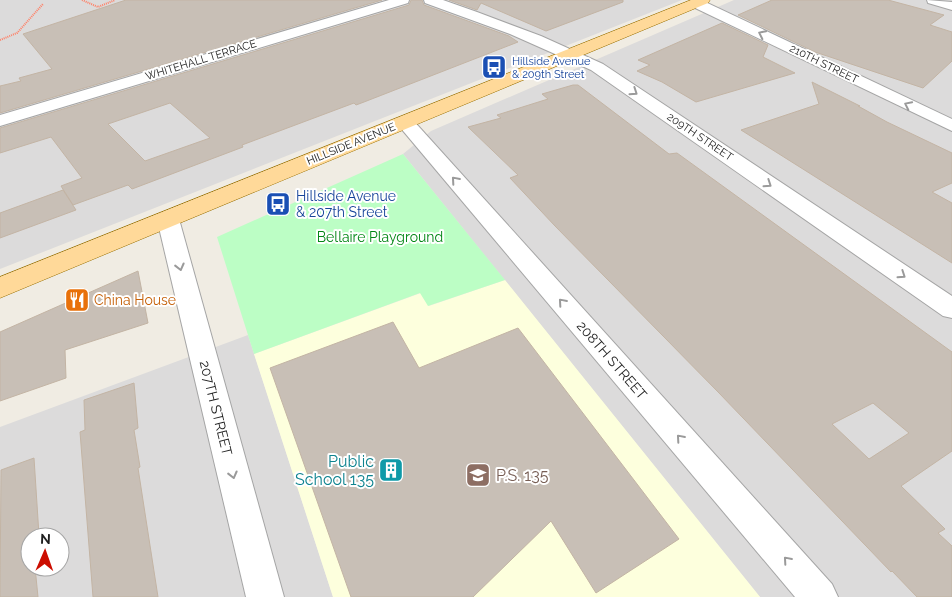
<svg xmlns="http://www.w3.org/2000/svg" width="952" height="597" viewBox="0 0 952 597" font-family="Raleway,sans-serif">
<rect width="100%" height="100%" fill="#f0ece3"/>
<g fill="#dcdbdb" fill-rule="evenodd">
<polygon points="0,0 682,0 0,269"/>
<polygon points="734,0 952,0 952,597 760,597 403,154 431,131"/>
<path d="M248,335L333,597H0V427ZM30,537H60V567H30Z"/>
</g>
<polygon fill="#fdffdd" points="505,280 760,597 333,597 254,354 421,293 429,306"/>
<polygon fill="#bcfec5" points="403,154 505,280 428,306 420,293 254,354 217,237"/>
<g fill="#c8bfb6" stroke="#c3b4a4" fill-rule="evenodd">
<polygon points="126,0 382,0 0,113 0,86 21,81 19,78 52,69 23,34"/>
<path d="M411,0H422L424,5L509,36L518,42L364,102L356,105L354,103L242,145L243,147L132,189L128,185L73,205L61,186L82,178L51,137L0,153V128L409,5ZM170,103L210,138L145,161L108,124Z"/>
<polygon points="449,0 623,0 623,2 546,31 481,3 477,10"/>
<polygon points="772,0 888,0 944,15 930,25 952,32 952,61 923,88 815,52 738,15"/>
<polygon points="722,23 768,45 763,57 795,73 696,102 662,82 637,71 650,65 638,60"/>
<polygon points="812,82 860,106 858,106 887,122 952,153 952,183 932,192 952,203 952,263 741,130 819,104"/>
<path d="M573,85H578L669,154L677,153L952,352V451L901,486L945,529L938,533L952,546V597H917L892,571L891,572L719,393L555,226L510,178L518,175L468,127L501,118L497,115L548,99L542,94ZM873,403L909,433L869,459L832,424Z"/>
<polygon points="63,190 76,210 0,238 0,213"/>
<polygon points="138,271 148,323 65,350 66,378 0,401 0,332"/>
<polygon points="393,322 419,368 518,328 679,539 596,593 551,521 473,597 351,597 270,368"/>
<polygon points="134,383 138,428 134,430 140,467 138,468 158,597 93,597 80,432 85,430 84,400"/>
<polygon points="34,458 39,535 30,537 30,567 35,567 38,597 0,597 1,470"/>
</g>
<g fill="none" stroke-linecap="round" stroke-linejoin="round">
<defs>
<g id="street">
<polygon points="389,0 409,0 408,3 0,126 0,115"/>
<polygon points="424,0 443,0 477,12 541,36 603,64 952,296 952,318 943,316 591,70 510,34 425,3"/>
<polygon points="692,0 701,0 952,119 952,131 691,6 690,3"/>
<polygon points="927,0 952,2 952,10 928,3"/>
<polygon points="405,117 411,118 832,584 838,597 795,597 399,126 396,122 399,118"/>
<polygon points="168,212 176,214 179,219 284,597 246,597 157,219 160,214"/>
</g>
<polygon id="primary" points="691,0 710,0 708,3 0,298 0,277"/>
</defs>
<use href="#street" stroke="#a5a5a5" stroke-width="2"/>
<use href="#primary" stroke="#986f00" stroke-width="1"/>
<g stroke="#ff7f65" stroke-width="2" stroke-dasharray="1 1" stroke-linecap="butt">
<polyline points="82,0 98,7 115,0"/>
<polyline points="0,40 17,33 43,4"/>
</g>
<use href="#street" fill="#fff" fill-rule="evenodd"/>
<use href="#primary" fill="#ffd999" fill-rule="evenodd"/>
</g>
<defs><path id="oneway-chevron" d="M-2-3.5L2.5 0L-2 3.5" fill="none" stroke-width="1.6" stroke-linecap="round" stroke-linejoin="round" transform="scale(1.25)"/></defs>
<g stroke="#9a9a9a">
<use href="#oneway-chevron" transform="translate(762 34) rotate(-154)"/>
<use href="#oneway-chevron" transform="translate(634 92) rotate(34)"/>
<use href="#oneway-chevron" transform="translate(908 105) rotate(-154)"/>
<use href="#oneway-chevron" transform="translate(455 180) rotate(-131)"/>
<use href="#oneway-chevron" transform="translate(768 184) rotate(34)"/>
<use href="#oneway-chevron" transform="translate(180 267) rotate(76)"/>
<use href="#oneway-chevron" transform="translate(902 275) rotate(34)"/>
<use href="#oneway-chevron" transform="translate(562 302) rotate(-131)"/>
<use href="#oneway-chevron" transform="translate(680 438) rotate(-131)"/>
<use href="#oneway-chevron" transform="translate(233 475) rotate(76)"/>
<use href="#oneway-chevron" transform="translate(787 560) rotate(-131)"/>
</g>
<defs>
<symbol id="bus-square" viewBox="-11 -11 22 22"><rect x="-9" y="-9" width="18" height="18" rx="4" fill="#1a4fb4" stroke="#fff"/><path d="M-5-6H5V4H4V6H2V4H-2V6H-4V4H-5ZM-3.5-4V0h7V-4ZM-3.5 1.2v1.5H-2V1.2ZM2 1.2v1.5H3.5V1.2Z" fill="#fff"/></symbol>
<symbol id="restaurant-square" viewBox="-11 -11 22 22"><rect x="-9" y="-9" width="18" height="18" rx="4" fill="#e8710a" stroke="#fff"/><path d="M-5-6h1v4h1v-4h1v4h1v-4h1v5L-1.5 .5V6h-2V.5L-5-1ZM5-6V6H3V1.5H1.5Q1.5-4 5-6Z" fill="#fff"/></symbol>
<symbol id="building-square" viewBox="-11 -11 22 22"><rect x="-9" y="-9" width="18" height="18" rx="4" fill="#0f9aa8" stroke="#fff"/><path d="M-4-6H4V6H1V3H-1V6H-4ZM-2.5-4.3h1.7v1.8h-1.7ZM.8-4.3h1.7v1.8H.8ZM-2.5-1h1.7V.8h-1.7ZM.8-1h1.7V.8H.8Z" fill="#fff"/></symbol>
<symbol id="school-square" viewBox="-11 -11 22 22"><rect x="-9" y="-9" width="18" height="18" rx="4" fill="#8d6e63" stroke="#fff"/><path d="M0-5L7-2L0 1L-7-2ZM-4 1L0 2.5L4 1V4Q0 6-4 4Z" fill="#fff"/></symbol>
</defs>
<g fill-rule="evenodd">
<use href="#bus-square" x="480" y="53" width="28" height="28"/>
<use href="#bus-square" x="264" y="190" width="28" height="28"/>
<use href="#restaurant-square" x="63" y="286" width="28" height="28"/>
<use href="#building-square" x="377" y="456" width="28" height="28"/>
<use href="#school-square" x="464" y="461" width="28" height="28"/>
</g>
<g text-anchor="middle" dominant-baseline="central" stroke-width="4" stroke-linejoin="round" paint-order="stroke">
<g font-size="11" fill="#1e1e1e" stroke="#fff">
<text transform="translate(201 60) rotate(-17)">WHITEHALL TERRACE</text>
<text transform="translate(824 64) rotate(26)">210TH STREET</text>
<text transform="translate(700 137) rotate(34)">209TH STREET</text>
<text transform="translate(351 144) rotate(-22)">HILLSIDE AVENUE</text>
</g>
<g font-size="11" fill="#164399" stroke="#fff" text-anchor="start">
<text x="512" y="61">Hillside Avenue<tspan x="512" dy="13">&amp; 209th Street</tspan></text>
</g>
<g font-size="14" fill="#164399" stroke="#fff" text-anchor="start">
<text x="296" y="196">Hillside Avenue<tspan x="296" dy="16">&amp; 207th Street</tspan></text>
</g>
<g font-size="14" fill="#028615" stroke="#fff">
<text x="380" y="237">Bellaire Playground</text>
</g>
<g font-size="14" fill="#c56008" stroke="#fff" text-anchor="start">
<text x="94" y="300">China House</text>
</g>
<g font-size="14" fill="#1e1e1e" stroke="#fff">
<text transform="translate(612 360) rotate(49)">208TH STREET</text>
<text transform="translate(216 408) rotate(76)">207TH STREET</text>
</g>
<g font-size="16" fill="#0d838f" stroke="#fff" text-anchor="end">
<text x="374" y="461">Public<tspan x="374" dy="18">School 135</tspan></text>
</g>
<g font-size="16" fill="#785e54" stroke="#fff" text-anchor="start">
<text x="496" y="475">P.S. 135</text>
</g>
</g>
<g transform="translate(45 552) rotate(2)"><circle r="24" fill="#ffffff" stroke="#a5a5a5"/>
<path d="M0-4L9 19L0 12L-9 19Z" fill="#cc0d00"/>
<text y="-8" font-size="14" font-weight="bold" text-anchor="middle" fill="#1e1e1e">N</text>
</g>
</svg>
